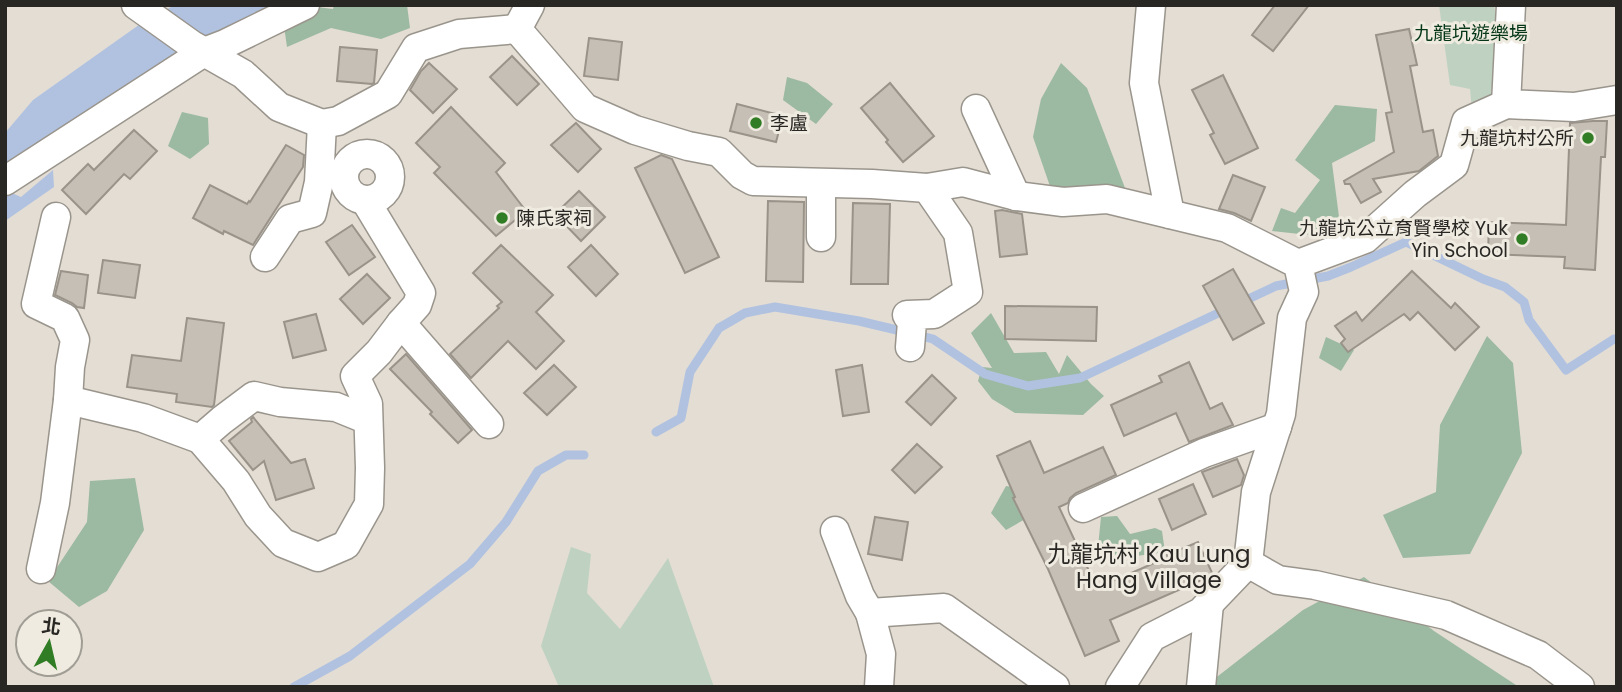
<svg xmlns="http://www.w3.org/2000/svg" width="1622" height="692" viewBox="0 0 1622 692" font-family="Poppins,'Noto Sans TC',sans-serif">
<rect width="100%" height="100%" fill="#e3ddd4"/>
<g fill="#bfd2c2">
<polygon points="1439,5 1494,5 1499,35 1489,108 1472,110 1470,89 1450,85"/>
<polygon points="571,547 591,554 587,593 620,629 668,558 714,687 559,687 541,646"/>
</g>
<g fill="#9cb9a1">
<polygon points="281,5 301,5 333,9 334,5 407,5 410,28 381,39 331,28 287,47"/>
<polygon points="1061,63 1087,88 1125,188 1052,192 1033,137 1041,99"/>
<polygon points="787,77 807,83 833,104 816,124 783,100"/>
<polygon points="1335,105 1377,109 1375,141 1332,163 1339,217 1309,235 1272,231 1281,208 1295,213 1320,180 1295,160"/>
<polygon points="182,112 208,118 209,144 190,159 168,146"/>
<polygon points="991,313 1014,353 1046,352 1059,374 1067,355 1091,384 1104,396 1083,415 1015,413 992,399 978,381 982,367 992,368 971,333"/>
<polygon points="1487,336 1513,363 1522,453 1470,554 1403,558 1383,515 1436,492 1440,425"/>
<polygon points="1326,337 1354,350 1341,371 1319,358"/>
<polygon points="135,478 144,530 107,591 79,607 48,581 87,522 90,481"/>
<polygon points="1006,486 1018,488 1034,514 1006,530 991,513"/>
<polygon points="1117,516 1130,534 1155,528 1162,531 1165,552 1115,559 1097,557 1101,517"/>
<polygon points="1364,577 1434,631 1519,687 1204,687 1303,610"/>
</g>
<g fill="#b1c2e0">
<polygon points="175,5 275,5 5,171 5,133 33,100 143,22"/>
<polygon points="53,170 54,187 5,221 5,190 21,197"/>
</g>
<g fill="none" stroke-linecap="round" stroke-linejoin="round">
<g stroke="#b1c2e0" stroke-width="9">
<polyline points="1242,302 1276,286 1328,276 1351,267 1406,242 1483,279 1505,287 1524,302 1529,320 1566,370 1614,339 1617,340"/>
<polyline points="656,432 681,418 690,372 719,328 745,313 775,307 859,321 901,331 933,339 985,374 1028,386 1080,378 1229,308"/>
<polyline points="294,687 350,656 470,564 506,522 538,471 566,455 584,455"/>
</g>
</g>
<g fill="#c5bfb6" stroke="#99938a" stroke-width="2">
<polygon points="1275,5 1309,5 1273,51 1252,35"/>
<polygon points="1409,29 1417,65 1410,66 1423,132 1433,130 1438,156 1419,171 1373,179 1381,192 1361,203 1350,184 1345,184 1344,181 1394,152 1386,113 1392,112 1376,35"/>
<polygon points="589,38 622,42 618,80 584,76"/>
<polygon points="340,47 377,50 374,83 372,84 337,81"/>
<polygon points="512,56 539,84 517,105 490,77"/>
<polygon points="429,63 457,89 433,113 410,90 421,71"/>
<polygon points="1223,75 1258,148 1225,164 1210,135 1214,133 1192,90"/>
<polygon points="890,83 934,136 903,162 886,142 888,140 861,108"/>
<polygon points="737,104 783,116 776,142 730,131"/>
<polygon points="451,107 505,163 496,172 526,211 496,236 434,173 440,167 416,143"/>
<polygon points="1593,121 1607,121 1605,157 1601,157 1595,270 1564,268 1565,257 1488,254 1489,222 1566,225 1570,123"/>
<polygon points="576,123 601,149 578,172 551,145"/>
<polygon points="134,130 157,151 130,179 124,174 86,214 62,190 88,164 94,170"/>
<polygon points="286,145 304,155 303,167 253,245 224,231 223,234 193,218 210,185 247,204 249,201 250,202"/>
<polygon points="661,155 672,159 719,257 685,273 635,168"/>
<polygon points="1233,175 1265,187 1251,221 1234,213 1219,209"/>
<polygon points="579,191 605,217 581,241 555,214"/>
<polygon points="768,201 804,202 803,282 766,281"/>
<polygon points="853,203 890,204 888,284 851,284"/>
<polygon points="1002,210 1022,214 1027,254 1000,257 995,211"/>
<polygon points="352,225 375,257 349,275 326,242"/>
<polygon points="501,245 553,295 536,312 564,341 536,369 508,341 471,378 450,354 499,308 497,306 502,302 473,273"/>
<polygon points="591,245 618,274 596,296 568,267"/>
<polygon points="103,260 140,265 135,298 98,293"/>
<polygon points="1233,269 1264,323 1233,340 1203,286"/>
<polygon points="61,271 88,275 84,308 77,307 72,303 55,295"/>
<polygon points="1412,271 1451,308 1455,303 1479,327 1455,350 1418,312 1410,320 1404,314 1348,352 1341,343 1345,339 1335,326 1356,312 1362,321"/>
<polygon points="367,274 390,298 363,324 340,299"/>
<polygon points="1005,306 1097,307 1096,341 1005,339"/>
<polygon points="316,314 326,350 293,358 284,322"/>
<polygon points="187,318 224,323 214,405 212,407 176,402 177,394 127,387 132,355 181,361"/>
<polygon points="406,354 472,430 458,443 430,414 432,412 390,369"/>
<polygon points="1189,362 1210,409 1222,403 1233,425 1189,442 1176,413 1124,436 1111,405 1162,382 1159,376"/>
<polygon points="554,365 576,387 547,415 524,393"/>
<polygon points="862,365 869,412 843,416 836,370"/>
<polygon points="932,375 956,398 931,425 906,402"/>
<polygon points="253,417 291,463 305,459 314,488 276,500 264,461 253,470 229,441 252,422 251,419"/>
<polygon points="1030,441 1044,473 1103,447 1116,475 1076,493 1070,498 1068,503 1059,507 1097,588 1168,557 1167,555 1198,542 1213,575 1110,620 1119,641 1085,656 1048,569 1013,498 1015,497 997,456"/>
<polygon points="917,444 942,467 915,493 892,470"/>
<polygon points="1237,459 1244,475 1241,485 1213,497 1202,472"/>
<polygon points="1193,484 1206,514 1172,530 1159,499"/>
<polygon points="875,517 908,522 902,560 868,554"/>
</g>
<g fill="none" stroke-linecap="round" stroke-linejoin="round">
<defs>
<g id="minor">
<polyline points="136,5 192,45 243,74 279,107 322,124 338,121 388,94 416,48 459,34 517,29"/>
<polyline points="1151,5 1144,83 1170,214"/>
<polyline points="1511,5 1506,104 1574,107 1617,100"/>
<polyline points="517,29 585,108 635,130 688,146 719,152 742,175 753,181 872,184 927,188 963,182 1016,196 1063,202 1107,199 1227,228 1298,264 1304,292 1292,318 1281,414 1256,492 1248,563 1201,612 1152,637 1120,687"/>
<polyline points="517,29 530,5"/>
<polyline points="976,109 1016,196"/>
<circle cx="367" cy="177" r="23"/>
<polyline points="5,181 204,52 225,44 305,5"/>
<polyline points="821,237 821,184"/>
<polyline points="265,257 290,219 312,213 319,182 322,124"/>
<polyline points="1298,264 1365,239 1415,194 1454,165 1466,122 1506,104"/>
<polyline points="401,323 489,424"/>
<polyline points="910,347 912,322 907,315 934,314 968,292 958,233 927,188"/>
<polyline points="68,400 143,418 200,439 236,481 258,516 283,543 318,557 346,545 369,504 370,468 368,404 355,376 379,352 401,323 417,305 421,293 365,200"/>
<polyline points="200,439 222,420 254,396 280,402 336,407 368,420"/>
<polyline points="1083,508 1204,453 1277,427"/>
<polyline points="835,531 860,596 870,613 944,608 1055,687"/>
<polyline points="1248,563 1278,580 1315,585 1446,615 1538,655 1580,687"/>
<polyline points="41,569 55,503 68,400 70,367 75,340 65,318 36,304 56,217"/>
<polyline points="870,613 881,654 879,687"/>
<polyline points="1201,687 1209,604"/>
</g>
</defs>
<use href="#minor" stroke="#9a958c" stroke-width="31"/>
<use href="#minor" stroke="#fff" stroke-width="28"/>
</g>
<g fill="#317d25" stroke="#f0ebe1" stroke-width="2.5">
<circle cx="756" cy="123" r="7"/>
<circle cx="1588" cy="138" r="7"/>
<circle cx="502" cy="218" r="7"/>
<circle cx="1522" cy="239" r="7"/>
</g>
<g text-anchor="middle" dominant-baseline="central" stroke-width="6" stroke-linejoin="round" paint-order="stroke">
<g font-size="19" fill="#053716" stroke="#f0ebe1">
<text x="1471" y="33">九龍坑遊樂場</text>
</g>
<g font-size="19" fill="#292724" stroke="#f0ebe1" text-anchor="start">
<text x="770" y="123">李盧</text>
<text x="1574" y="138" text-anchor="end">九龍坑村公所</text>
<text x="516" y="218">陳氏家祠</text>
<text x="1508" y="228" text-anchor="end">九龍坑公立育賢學校 Yuk<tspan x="1508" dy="22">Yin School</tspan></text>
</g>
<g font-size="23" fill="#292724" stroke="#f0ebe1">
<text x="1149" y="554">九龍坑村 Kau Lung<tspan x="1149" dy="26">Hang Village</tspan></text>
</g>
</g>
<rect width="1622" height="692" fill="none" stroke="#292724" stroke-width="14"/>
<g transform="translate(49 643) rotate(8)"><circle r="33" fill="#f0ebe1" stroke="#a09d95" stroke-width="2"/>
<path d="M0-5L12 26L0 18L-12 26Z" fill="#317d25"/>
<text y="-10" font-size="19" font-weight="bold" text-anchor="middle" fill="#292724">北</text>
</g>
</svg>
